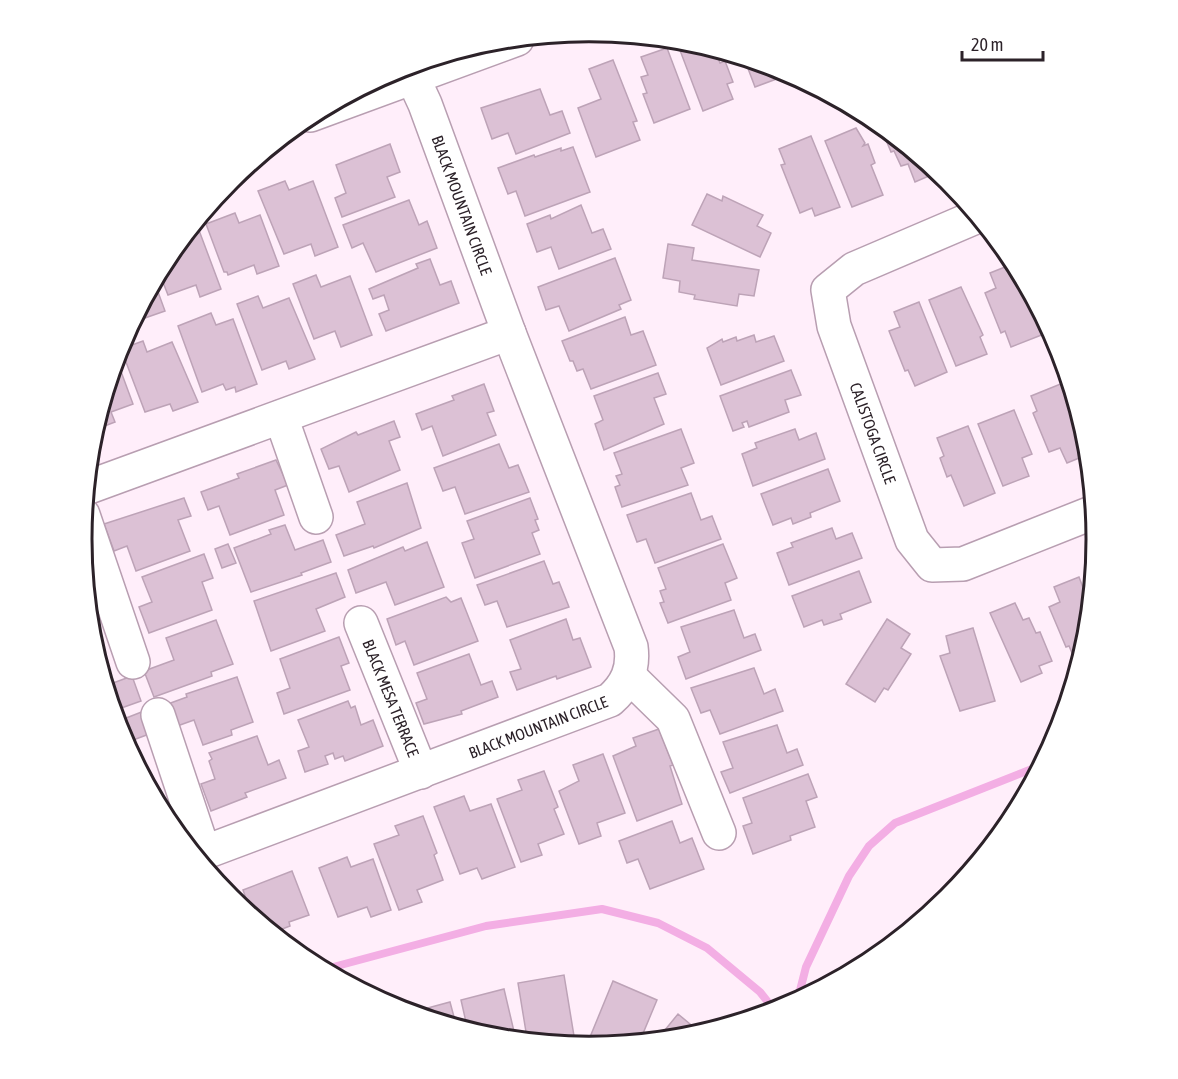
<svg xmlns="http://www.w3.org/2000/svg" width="1178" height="1079" viewBox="0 0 1178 1079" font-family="'Asap Condensed',sans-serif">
<rect width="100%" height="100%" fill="#ffeefa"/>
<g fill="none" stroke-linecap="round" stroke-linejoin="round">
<g stroke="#f3aee4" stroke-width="8">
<polyline points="322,970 486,926 602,909 658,923 707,948 760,992 775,1011"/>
<polyline points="797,1002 806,967 849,876 869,846 895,823 1042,765"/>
</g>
</g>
<g fill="#dcc1d5" stroke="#bda3b7" stroke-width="1.5">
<polygon points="688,41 715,50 720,63 725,61 733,82 727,84 733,99 703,111 678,45"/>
<polygon points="667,48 690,109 654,123 643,94 647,93 641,77 648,75 641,57"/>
<polygon points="744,58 784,70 790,74 755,87"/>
<polygon points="613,60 637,121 633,122 640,140 596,157 578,108 601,99 589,69"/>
<polygon points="540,89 550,115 562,111 570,133 516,154 508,133 492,139 481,108"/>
<polygon points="879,123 938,172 915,182 908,164 901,166 894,151 891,152"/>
<polygon points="856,128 865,143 863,146 868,144 875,163 871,165 883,195 852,207 825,141"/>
<polygon points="811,136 840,207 815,216 812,208 800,213 781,165 785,164 779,149"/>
<polygon points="390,144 400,172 387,177 395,197 342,217 335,198 346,193 336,165"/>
<polygon points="573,147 590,192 525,216 516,191 508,194 498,168 534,155 535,157 561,148 561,151"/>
<polygon points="285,181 289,190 313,181 338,247 315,256 311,244 284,254 258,191"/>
<polygon points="707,194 722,201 723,196 763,215 757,226 771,233 760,257 692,225"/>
<polygon points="409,200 419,225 427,221 437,248 376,272 363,243 352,248 343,225"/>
<polygon points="581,205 592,233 603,229 611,249 559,269 551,247 537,252 527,224 550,215 551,219"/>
<polygon points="235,213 239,223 260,215 279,266 257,274 254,265 228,275 227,272 224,272 206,224"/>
<polygon points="197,225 221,289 200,297 196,285 168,295 159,272 167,257 191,227"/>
<polygon points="668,244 694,248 692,260 759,270 754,296 739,294 737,306 694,299 695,295 679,292 680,281 663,278"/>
<polygon points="615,258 631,300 619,305 621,309 569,331 559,306 546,310 538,287"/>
<polygon points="430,259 440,285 451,281 459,303 386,331 379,314 389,310 384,295 373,299 369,289 418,268 416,264"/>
<polygon points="1015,263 1044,334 1011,347 1005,331 1001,333 985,293 996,288 990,273"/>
<polygon points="316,275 321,287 350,276 372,335 341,347 335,331 314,339 293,284"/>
<polygon points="154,281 165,311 142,319 138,310"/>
<polygon points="961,287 983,335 980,337 987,354 956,366 929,300"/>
<polygon points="258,296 263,308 289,298 315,359 289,369 286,361 262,370 237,304"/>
<polygon points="919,302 947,372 915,386 908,370 905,371 889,331 900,327 894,312"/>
<polygon points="211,313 216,325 233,319 257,384 236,392 235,387 226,390 223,384 202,392 178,326"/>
<polygon points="625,317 631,335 643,331 656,365 591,389 583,369 577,371 573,361 570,361 562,341"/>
<polygon points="754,335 756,342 774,336 784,361 721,385 707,348 722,339 723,342 736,337 737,341"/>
<polygon points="143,341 147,352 172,342 198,402 173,411 170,404 145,412 121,349"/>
<polygon points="116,358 133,404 111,412 115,422 94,430"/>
<polygon points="791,370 801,395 785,400 789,412 749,427 747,421 742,423 744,427 733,431 720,396"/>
<polygon points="658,373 666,394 654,398 664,424 604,450 595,424 603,420 594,396"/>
<polygon points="1063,383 1087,442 1089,454 1067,463 1060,448 1049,452 1033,413 1037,411 1031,396"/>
<polygon points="484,384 494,411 487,413 496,435 443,456 432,426 422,430 416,414 454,400 452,396"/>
<polygon points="1014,410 1032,454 1022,458 1029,476 1003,486 978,424"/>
<polygon points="394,421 400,437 389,441 400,470 349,492 339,466 329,469 321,449 356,432 358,435"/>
<polygon points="968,426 995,493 964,506 951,475 947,477 940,458 944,456 937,438"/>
<polygon points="681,429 694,463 681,468 688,485 622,507 615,487 620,485 616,476 622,474 614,453"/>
<polygon points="795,429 799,440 816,433 825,459 753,486 742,454 757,448 755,443"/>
<polygon points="499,444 509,468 518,465 529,492 465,514 455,487 443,491 434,468"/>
<polygon points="276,460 288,485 275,490 284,515 230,535 219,506 208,510 201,492 239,478 237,474"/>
<polygon points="828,469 840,501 810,513 811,517 793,524 791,518 773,525 761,494"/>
<polygon points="407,483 421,528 374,548 373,546 344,556 336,535 365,524 357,502"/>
<polygon points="691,493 701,520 712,516 721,539 655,563 646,539 637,542 627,515"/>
<polygon points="184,498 191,516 178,520 190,551 136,571 127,546 114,551 104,524"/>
<polygon points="530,498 538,519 535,520 539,530 532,533 540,554 475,578 462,543 474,539 467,521"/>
<polygon points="285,525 295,550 323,540 331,562 301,573 302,575 251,592 234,548 271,534 269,530"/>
<polygon points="832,528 836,539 852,533 862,558 789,585 777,553 793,547 791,543"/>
<polygon points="427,542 444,587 395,605 386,582 356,593 348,570 403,547 405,551"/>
<polygon points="228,544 236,563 222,568 215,549"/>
<polygon points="723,544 737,578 725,583 731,600 668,623 660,603 664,602 660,591 666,589 658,568"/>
<polygon points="204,554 213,578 202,582 212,610 149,633 139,607 152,602 142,577"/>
<polygon points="544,561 553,584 559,582 569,607 507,627 497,601 485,605 477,585"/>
<polygon points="859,571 871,602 840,614 842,619 824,625 822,620 804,627 792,596"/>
<polygon points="336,573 345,597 316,609 325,631 271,651 254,601"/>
<polygon points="1079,577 1090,606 1087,639 1081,660 1076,662 1069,646 1066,647 1049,607 1060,602 1054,587"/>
<polygon points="446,597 451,602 461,598 478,641 414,665 405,641 396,645 387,619"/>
<polygon points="1015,603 1023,620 1029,618 1036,633 1040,632 1052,661 1039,666 1042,673 1021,682 990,613"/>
<polygon points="734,610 744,638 755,634 761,650 686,679 678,657 690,652 681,627"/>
<polygon points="566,619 573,640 580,638 591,667 557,679 556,676 517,690 510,672 521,669 510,640"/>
<polygon points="887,619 910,634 901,648 911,654 888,690 884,688 875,702 846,684"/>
<polygon points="216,620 233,664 211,672 212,676 154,697 144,671 174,660 166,638"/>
<polygon points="92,624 102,650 95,652 91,638 89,625"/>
<polygon points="973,628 995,701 960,711 940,656 950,653 946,636"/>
<polygon points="339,637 349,663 341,666 350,690 284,714 277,693 290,688 280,659"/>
<polygon points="469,654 481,685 492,681 498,697 461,711 462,714 424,724 416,703 427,699 417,673"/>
<polygon points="754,668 764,694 775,689 783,711 720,734 710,710 701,713 691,688"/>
<polygon points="132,676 141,701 113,711 105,686"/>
<polygon points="237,677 253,722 231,730 232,735 203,745 194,720 166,730 157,708 187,697 186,694"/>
<polygon points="348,701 351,708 355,706 361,725 373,720 383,746 345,761 343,756 335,759 333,753 325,756 328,764 305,772 298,751 309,747 298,720"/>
<polygon points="144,711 152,733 125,743 116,722"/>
<polygon points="777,725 787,753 797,749 803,765 730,793 721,772 733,768 723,742"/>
<polygon points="659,729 673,765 670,766 682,804 637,821 613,756 636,746 633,738"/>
<polygon points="257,736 268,765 279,760 286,778 245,793 247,797 211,811 201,784 215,779 209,761 212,759 209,753"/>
<polygon points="603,754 625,813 597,823 601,836 579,844 559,791 579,781 573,765"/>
<polygon points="544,771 558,807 554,809 564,834 538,844 542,855 521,862 497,799 522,790 518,780"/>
<polygon points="808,774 817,797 806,801 815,827 790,836 791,840 753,854 743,826 752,823 743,798"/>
<polygon points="464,796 470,811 491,804 515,867 482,879 477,868 460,874 434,807"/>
<polygon points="162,798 170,820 168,824 155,800"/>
<polygon points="423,816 437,853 434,855 443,880 417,890 422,902 399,910 374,844 399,835 395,826"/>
<polygon points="672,821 680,843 692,838 704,869 650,889 638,859 627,863 619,841"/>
<polygon points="347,857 351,867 373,859 391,910 371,917 367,907 338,917 319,868"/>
<polygon points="292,871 309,915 289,922 290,926 272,933 248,913 251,912 243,890"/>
<polygon points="943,888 951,896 916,925 911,920"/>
<polygon points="564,975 575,1042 553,1044 551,1034 527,1038 518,983"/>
<polygon points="613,981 657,1000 639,1043 620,1044 606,1039 603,1046 598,1047 588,1042"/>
<polygon points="504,989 516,1040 490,1038 468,1031 461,1000"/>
<polygon points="450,1002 457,1028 409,1013"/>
<polygon points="678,1014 702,1034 656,1041"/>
</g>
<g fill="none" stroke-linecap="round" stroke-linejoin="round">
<defs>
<g id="minor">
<polyline points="310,115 517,39"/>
<polyline points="978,216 854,269 828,290 834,326 912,540 932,565 963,564 1094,512"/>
<polyline points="281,417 316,517"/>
<polyline points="86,488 509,333"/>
<polyline points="83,515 133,662"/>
<polyline points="361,623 421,772"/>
<polyline points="629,676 673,719 719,833"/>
<polyline points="158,715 204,853"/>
<path d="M195,856L610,700C627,685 634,669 631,647L509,333L425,104L413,78"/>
</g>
</defs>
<use href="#minor" stroke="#b89eb1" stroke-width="36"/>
<use href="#minor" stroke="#fff" stroke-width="33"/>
</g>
<g text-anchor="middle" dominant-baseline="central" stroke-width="4.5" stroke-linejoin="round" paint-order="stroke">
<g font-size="16" fill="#2c2229" stroke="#fff">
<text transform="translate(462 205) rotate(70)">BLACK MOUNTAIN CIRCLE</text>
<text transform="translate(873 433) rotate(70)">CALISTOGA CIRCLE</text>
<text transform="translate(391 698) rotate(68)">BLACK MESA TERRACE</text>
<text transform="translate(538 727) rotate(-21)">BLACK MOUNTAIN CIRCLE</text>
</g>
</g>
<path d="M0 0H1178V1079H0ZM92 539a497 497 0 1 1 994 0a497 497 0 1 1-994 0Z" fill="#fff" fill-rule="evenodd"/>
<path fill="none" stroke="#2c2229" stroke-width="3" d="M92 539a497 497 0 1 1 994 0a497 497 0 1 1-994 0Z"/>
<path d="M962 51v9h81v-9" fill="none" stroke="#2c2229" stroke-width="3"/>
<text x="971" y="51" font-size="18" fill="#2c2229" stroke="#ffffff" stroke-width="4.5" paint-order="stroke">20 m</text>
</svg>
